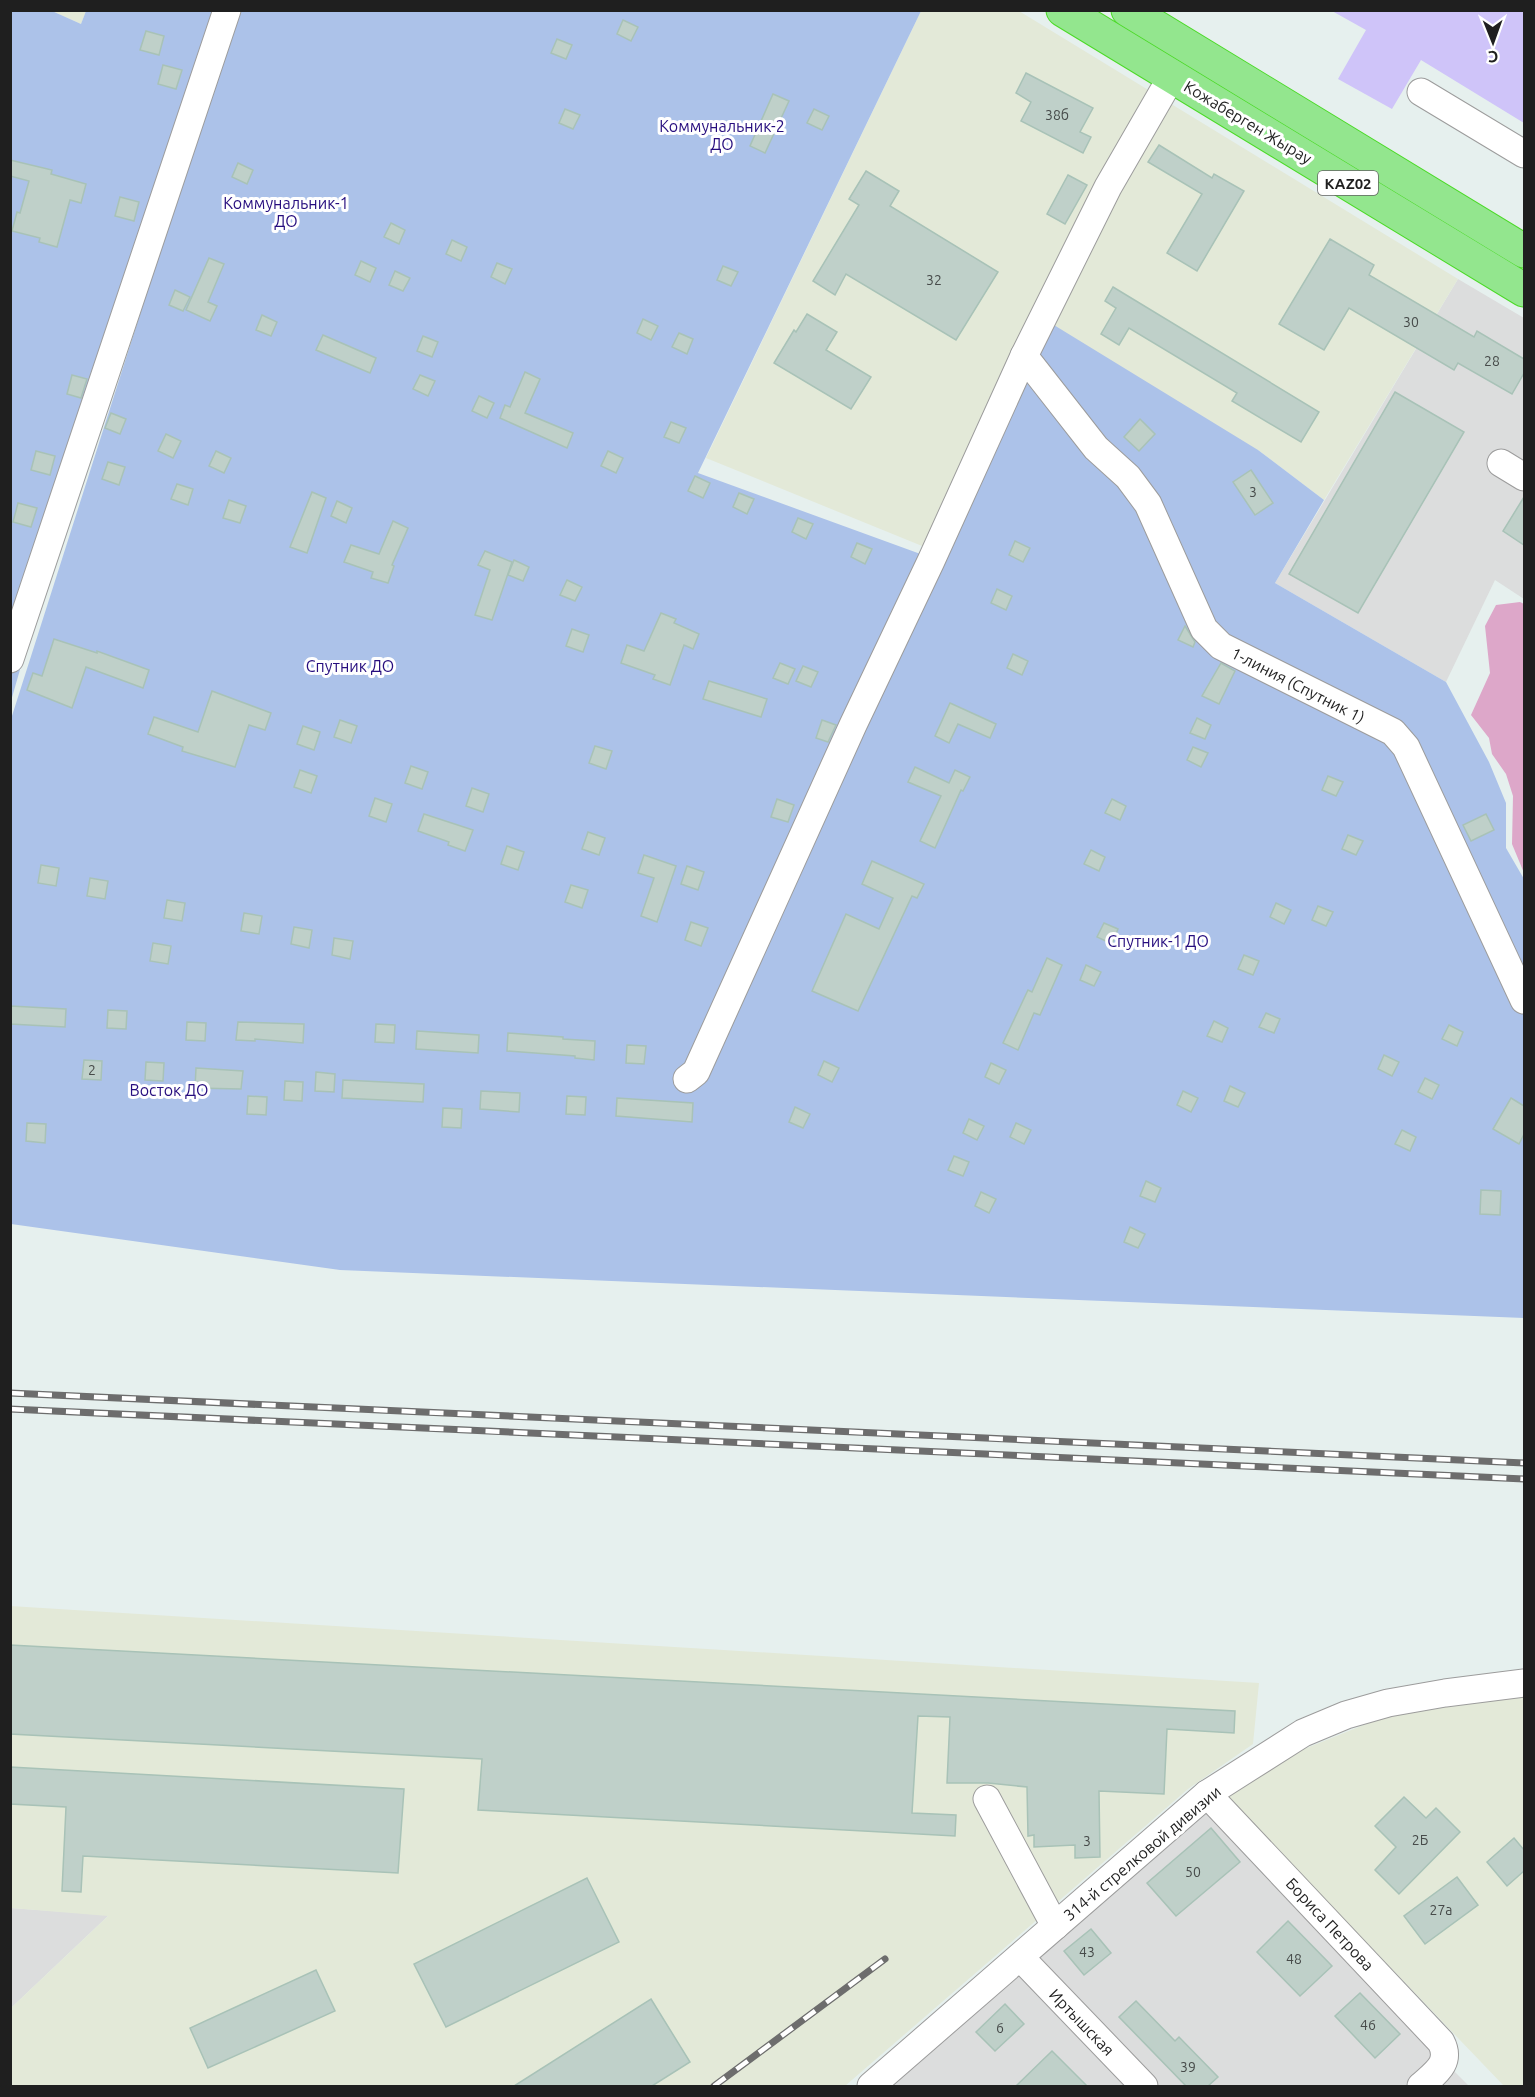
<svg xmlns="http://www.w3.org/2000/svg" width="1535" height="2097" viewBox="0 0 1535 2097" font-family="Ubuntu,sans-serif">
<rect width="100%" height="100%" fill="#e6f0ee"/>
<g fill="#dcdddd">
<polygon points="1458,279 1524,318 1524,599 1495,580 1446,682 1275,583"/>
<polygon points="1206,1810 1438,2056 1406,2086 892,2086"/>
<polygon points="11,1908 109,1915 11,2008"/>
<polygon points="1454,2071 1469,2086 1439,2086"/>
</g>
<g fill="#e3e9d8">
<polygon points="52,11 86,11 81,24"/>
<polygon points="921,11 1019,11 1458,279 1324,500 1258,450 927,548 706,458"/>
<polygon points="10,1606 1259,1683 1253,1744 1188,1789 845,2086 11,2086 11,2008 108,1916 11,1908"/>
<polygon points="1524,1693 1524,2086 1504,2086 1226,1796 1260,1770 1304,1749 1391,1714"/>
</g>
<g fill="#acc2e9">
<polygon points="11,11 52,11 81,24 86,11 214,11 136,264 11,701"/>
<polygon points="240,11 921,11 698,473 937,560 1049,322 1258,450 1324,500 1275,583 1446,682 1489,762 1506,803 1506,848 1524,879 1524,1318 340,1270 11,1224 11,719 216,76"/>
</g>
<polygon fill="#cfc4f9" points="1332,11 1524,11 1524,123 1421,60 1392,109 1338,79 1366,30"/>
<polygon fill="#dda7c9" points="1520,602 1524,604 1524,873 1512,844 1513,796 1506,774 1492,754 1489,738 1471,715 1490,673 1485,626 1496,605"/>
<g fill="#bfd0c9" stroke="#a8c2b7" stroke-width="1.5">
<polygon points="623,20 638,27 631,41 617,34"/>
<polygon points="146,31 164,36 159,55 140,50"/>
<polygon points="557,39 572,45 566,59 551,53"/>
<polygon points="163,65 182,70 176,89 158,84"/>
<polygon points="1026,73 1093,108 1080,132 1091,137 1083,153 1021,121 1031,102 1016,93"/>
<polygon points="773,94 789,101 765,153 750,146"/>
<polygon points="565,109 580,115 573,129 559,123"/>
<polygon points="814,109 829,116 822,130 807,123"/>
<polygon points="1159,145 1212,178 1214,174 1244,191 1197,271 1167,253 1202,194 1148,162"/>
<polygon points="10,160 52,170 51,174 86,184 81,203 70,200 57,247 39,242 40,238 12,231 17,212 20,213 29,181 10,176"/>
<polygon points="238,163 253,170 247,184 232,177"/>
<polygon points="866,171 899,191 890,206 998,272 956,340 846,274 835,295 813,281 859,205 849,199"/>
<polygon points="1068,175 1087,185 1065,224 1047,214"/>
<polygon points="120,197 139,202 134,221 115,216"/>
<polygon points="391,223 405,230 399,244 384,237"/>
<polygon points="1330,239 1374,265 1369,275 1474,337 1477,331 1524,359 1524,373 1512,394 1458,363 1454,370 1349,308 1324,350 1279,324"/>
<polygon points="452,240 467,247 461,261 446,254"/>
<polygon points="209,258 224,264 208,302 217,306 210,321 186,310"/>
<polygon points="361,261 376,268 370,282 355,275"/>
<polygon points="497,263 512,269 505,284 491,277"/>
<polygon points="723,266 738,272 731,286 717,280"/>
<polygon points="395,271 410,278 403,291 389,285"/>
<polygon points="1113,287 1319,412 1301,442 1232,401 1237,393 1129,328 1119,345 1101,334 1116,308 1105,301"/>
<polygon points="175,290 190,297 183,311 169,305"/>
<polygon points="807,314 837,332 826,350 871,377 851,409 774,363 794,330 796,332"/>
<polygon points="262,315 277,322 271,336 256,330"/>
<polygon points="643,319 658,326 651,340 637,333"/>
<polygon points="679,333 693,339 687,354 672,347"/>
<polygon points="323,335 376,358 370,373 316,350"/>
<polygon points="423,336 438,342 432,357 417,351"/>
<polygon points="525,372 540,379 525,413 573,433 567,448 500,418 505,405 510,407"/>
<polygon points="72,375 87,379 81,398 67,394"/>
<polygon points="420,375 435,381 428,396 413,389"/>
<polygon points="1395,392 1464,432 1358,613 1289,574"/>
<polygon points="479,396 494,403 487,418 472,411"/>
<polygon points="111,413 126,419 120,434 105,428"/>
<polygon points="1140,419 1155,434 1139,451 1124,437"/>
<polygon points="671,422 686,428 679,443 664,437"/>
<polygon points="166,434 181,441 173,458 158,451"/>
<polygon points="36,451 55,456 50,475 31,470"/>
<polygon points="216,451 231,458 224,473 209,466"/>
<polygon points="608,451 623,458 616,473 601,466"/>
<polygon points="108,462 125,467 119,485 102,479"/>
<polygon points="1251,470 1273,503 1255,515 1233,482"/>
<polygon points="695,476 710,483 703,498 688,491"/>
<polygon points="177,484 193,489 188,505 171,499"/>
<polygon points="312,492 326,498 307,553 290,547"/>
<polygon points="739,493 754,499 747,514 733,507"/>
<polygon points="1524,497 1524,545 1503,531"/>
<polygon points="229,500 246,506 240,523 223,518"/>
<polygon points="337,501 352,508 346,523 331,516"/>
<polygon points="18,503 37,508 31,527 13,522"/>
<polygon points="798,518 813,524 806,539 792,532"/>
<polygon points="393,521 408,528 392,565 394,566 388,583 371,578 373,572 344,562 351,545 379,554"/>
<polygon points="1015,541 1030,548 1023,562 1009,555"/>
<polygon points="857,543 872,549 865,564 851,557"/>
<polygon points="485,551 512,562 492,620 475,615 490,570 478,565"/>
<polygon points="514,560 529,567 523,581 508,575"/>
<polygon points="567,580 582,587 575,601 560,595"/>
<polygon points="997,589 1012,596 1006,610 991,603"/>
<polygon points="661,613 676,619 674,623 699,634 693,649 684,645 670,685 653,679 655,675 621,663 627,645 644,651"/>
<polygon points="1185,626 1195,642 1193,647 1178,640"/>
<polygon points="572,629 589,635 583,652 566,646"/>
<polygon points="54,639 97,653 97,651 149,670 143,688 86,667 72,708 27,690 33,673 42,676"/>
<polygon points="1013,654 1028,661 1022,675 1007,668"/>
<polygon points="780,663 795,669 788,684 773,678"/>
<polygon points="1221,663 1235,671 1219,704 1202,696"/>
<polygon points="803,666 818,672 811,687 796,681"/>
<polygon points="709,681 767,699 761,717 703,699"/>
<polygon points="212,691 271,713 265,730 249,725 235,767 182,751 183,747 148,734 154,717 198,732"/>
<polygon points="950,703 996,724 990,738 958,724 949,743 935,736"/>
<polygon points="1197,718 1211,725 1205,739 1190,733"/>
<polygon points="340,720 357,726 351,743 334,737"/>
<polygon points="822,720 836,725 828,742 816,738"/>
<polygon points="303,726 320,732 314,750 297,744"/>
<polygon points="595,746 612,751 606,769 589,763"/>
<polygon points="1193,747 1208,753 1201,767 1187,760"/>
<polygon points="411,766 428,772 422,789 405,783"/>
<polygon points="915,767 949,783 955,770 970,777 963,791 961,790 935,848 920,841 941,796 908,782"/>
<polygon points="300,770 317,776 311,793 294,787"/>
<polygon points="1328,776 1343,782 1336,796 1322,790"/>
<polygon points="472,788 489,794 483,812 466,806"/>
<polygon points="375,798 392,804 386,822 369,816"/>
<polygon points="777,799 794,805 788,822 771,817"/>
<polygon points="1112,799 1126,806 1120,820 1105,813"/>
<polygon points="424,814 473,830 465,851 448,845 449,842 418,831"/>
<polygon points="1486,814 1494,830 1471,841 1463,825"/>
<polygon points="588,832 605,838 599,855 582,849"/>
<polygon points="1348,835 1363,841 1356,855 1342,849"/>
<polygon points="507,846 524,852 518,870 501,864"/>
<polygon points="1091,850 1105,857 1099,871 1084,864"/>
<polygon points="644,855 676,866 657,922 641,916 654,878 638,873"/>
<polygon points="872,861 924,884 917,898 912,896 858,1011 812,991 846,914 879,929 893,898 862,884"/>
<polygon points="41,865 59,868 56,886 38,883"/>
<polygon points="687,866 704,872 698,890 681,884"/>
<polygon points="90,878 108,881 105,899 87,896"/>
<polygon points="571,885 588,890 582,908 565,902"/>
<polygon points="167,900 185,903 182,921 164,918"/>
<polygon points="1276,903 1291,910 1284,924 1270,917"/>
<polygon points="1318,906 1333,912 1326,926 1312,920"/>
<polygon points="244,913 262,916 259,934 241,931"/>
<polygon points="691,922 708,928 701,946 685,940"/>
<polygon points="1104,923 1118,929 1112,944 1097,937"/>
<polygon points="294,927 312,930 309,948 291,944"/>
<polygon points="334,938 353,941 350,959 332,955"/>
<polygon points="153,943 171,946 168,964 150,961"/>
<polygon points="1244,955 1259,961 1253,975 1238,969"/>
<polygon points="1047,958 1062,965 1040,1015 1034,1013 1018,1050 1003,1043 1028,990 1032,992"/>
<polygon points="1086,965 1101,972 1094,986 1080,980"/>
<polygon points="10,1006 66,1009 65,1027 10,1024"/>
<polygon points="108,1010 127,1011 126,1029 107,1028"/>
<polygon points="1266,1013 1280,1019 1274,1033 1259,1027"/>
<polygon points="1214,1021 1228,1028 1222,1042 1207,1036"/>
<polygon points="187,1022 206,1023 205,1041 186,1040"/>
<polygon points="238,1022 304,1024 303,1043 255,1039 255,1041 236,1040"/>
<polygon points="376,1024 395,1025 394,1043 375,1042"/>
<polygon points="1449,1025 1463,1032 1457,1046 1442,1039"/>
<polygon points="417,1031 479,1035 478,1053 416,1049"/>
<polygon points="508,1033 563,1037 563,1039 595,1041 594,1060 575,1058 575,1056 507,1051"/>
<polygon points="627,1045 646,1046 644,1064 626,1063"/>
<polygon points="1384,1055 1399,1062 1392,1076 1378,1069"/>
<polygon points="84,1060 102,1061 101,1080 82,1079"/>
<polygon points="824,1061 839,1068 832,1082 818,1075"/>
<polygon points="146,1062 164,1063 163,1081 145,1080"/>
<polygon points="991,1063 1006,1070 999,1084 985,1077"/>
<polygon points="196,1068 243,1071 241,1089 195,1088"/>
<polygon points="316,1072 335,1074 334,1092 315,1091"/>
<polygon points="1425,1078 1439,1085 1432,1099 1418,1092"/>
<polygon points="343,1080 424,1084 423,1102 342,1098"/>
<polygon points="285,1081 303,1082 302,1101 284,1100"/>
<polygon points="1230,1086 1245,1093 1238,1107 1224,1101"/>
<polygon points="481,1091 520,1093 519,1112 480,1109"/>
<polygon points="1183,1091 1198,1098 1191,1112 1177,1105"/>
<polygon points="248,1096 267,1097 266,1115 247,1114"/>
<polygon points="567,1096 586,1097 585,1115 566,1114"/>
<polygon points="617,1098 693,1103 692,1122 616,1116"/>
<polygon points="1511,1098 1524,1106 1524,1134 1519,1144 1493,1129"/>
<polygon points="795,1107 810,1114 803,1128 789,1122"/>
<polygon points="443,1108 462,1109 461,1128 442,1127"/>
<polygon points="969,1119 984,1126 977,1140 963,1133"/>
<polygon points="27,1123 46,1124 45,1143 26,1141"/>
<polygon points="1016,1123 1031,1130 1024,1144 1010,1137"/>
<polygon points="1402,1130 1416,1137 1410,1151 1395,1144"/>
<polygon points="954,1156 969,1162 963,1176 948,1170"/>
<polygon points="1146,1181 1161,1188 1155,1202 1140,1196"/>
<polygon points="1481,1190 1501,1191 1500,1215 1480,1214"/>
<polygon points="981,1192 996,1199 989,1213 975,1206"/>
<polygon points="1130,1227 1145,1234 1138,1248 1124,1242"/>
<polygon points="10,1645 1235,1711 1234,1733 1167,1729 1164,1794 1099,1791 1100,1857 1075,1858 1075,1845 1034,1847 1034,1835 1028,1836 1027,1787 988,1783 947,1783 950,1717 918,1716 912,1813 956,1815 955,1836 478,1810 482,1759 10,1734"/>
<polygon points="10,1767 404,1789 398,1873 83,1856 81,1892 62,1891 66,1807 10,1804"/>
<polygon points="1404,1797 1426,1818 1436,1808 1460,1832 1399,1894 1375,1870 1396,1847 1375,1826"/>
<polygon points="1211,1828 1240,1862 1176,1916 1147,1883"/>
<polygon points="1514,1838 1524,1850 1524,1871 1507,1886 1487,1862"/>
<polygon points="1457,1877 1478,1905 1425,1944 1404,1916"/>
<polygon points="587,1878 619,1942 446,2027 414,1964"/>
<polygon points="1288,1921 1332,1966 1300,1996 1257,1952"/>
<polygon points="1091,1929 1111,1953 1084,1975 1064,1951"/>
<polygon points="316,1970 335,2011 208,2068 190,2028"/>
<polygon points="1360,1993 1400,2034 1375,2058 1335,2016"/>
<polygon points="651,1999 690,2062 652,2086 514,2086"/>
<polygon points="1136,2001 1175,2041 1179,2037 1218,2077 1208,2086 1186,2086 1119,2017"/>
<polygon points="1005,2004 1024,2024 995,2051 976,2032"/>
<polygon points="1052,2051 1087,2086 1016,2086"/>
</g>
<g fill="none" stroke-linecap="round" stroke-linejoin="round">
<defs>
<g id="minor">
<polyline points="1421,92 1524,154"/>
<polyline points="1024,356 1096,448 1128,477 1148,504 1204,629 1221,646 1393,732 1406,747 1524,1000"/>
<polyline points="1501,463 1524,477"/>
<polyline points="10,659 227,10"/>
<polyline points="687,1079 696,1072 853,725 931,561 1024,356 1108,187 1172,76"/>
<path d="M1207,1794L1441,2042C1452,2063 1435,2073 1421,2086"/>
<polyline points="987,1799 1055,1926"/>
<polyline points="1020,1957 1144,2086"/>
<polyline points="871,2086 1207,1794 1303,1733 1346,1715 1388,1703 1445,1693 1524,1683"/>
</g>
<g id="highway">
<polyline points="1063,10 1524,290"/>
<polyline points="1128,10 1524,251"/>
</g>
</defs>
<use href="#minor" stroke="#9c9c9c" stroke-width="29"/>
<use href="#highway" stroke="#4bda27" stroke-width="35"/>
<use href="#minor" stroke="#fff" stroke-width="27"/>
<use href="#highway" stroke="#93e68e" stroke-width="33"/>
<defs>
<g id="rail">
<polyline points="10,1393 1524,1463"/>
<polyline points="10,1409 1524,1479"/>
<polyline points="714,2086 885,1959"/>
</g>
</defs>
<use href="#rail" stroke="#6d6d6d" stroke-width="7"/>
<use href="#rail" stroke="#fff" stroke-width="4.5" stroke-dasharray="14" stroke-linecap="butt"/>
</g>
<g text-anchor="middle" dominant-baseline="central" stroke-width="6" stroke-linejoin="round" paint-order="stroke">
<g font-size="14" fill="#474b4a">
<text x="1057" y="115">38б</text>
<text x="934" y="280">32</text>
<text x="1411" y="322">30</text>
<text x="1492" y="361">28</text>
<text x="1253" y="492">3</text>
<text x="92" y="1070">2</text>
<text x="1420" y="1840">2Б</text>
<text x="1087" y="1841">3</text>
<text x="1193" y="1872">50</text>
<text x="1441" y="1910">27а</text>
<text x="1087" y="1952">43</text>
<text x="1294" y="1959">48</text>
<text x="1368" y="2025">46</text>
<text x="1000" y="2028">6</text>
<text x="1188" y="2067">39</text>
</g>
<rect fill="#fff" stroke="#626262" stroke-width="1.5" x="1318" y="171" width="60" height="24" rx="4.5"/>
<g font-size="15" font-weight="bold" fill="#1f1f1f">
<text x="1348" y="183">KAZ02</text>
</g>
<g font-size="16" fill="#1f1f1f" stroke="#fff">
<text transform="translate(1248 122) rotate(31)">Кожаберген Жырау</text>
<text transform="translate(1298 685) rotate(27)">1-линия (Спутник 1)</text>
<text transform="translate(1142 1853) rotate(-40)">314-й стрелковой дивизии</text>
<text transform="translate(1330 1924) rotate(47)">Бориса Петрова</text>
<text transform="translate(1082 2022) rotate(46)">Иртышская</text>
</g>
<g font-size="16" fill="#260d7e" stroke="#fff">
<text x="722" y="126">Коммунальник-2<tspan x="722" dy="18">ДО</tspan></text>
<text x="286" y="203">Коммунальник-1<tspan x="286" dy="18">ДО</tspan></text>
<text x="350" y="666">Спутник ДО</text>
<text x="1158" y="941">Спутник-1 ДО</text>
<text x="169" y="1090">Восток ДО</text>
</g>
</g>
<rect width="1535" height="2097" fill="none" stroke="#1f1f1f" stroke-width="24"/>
<g transform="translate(1493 42) rotate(179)" stroke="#ffffff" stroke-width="4.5" paint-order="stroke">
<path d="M0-4.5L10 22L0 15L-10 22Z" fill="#1f1f1f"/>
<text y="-9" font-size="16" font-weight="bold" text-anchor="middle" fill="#1f1f1f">С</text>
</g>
</svg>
